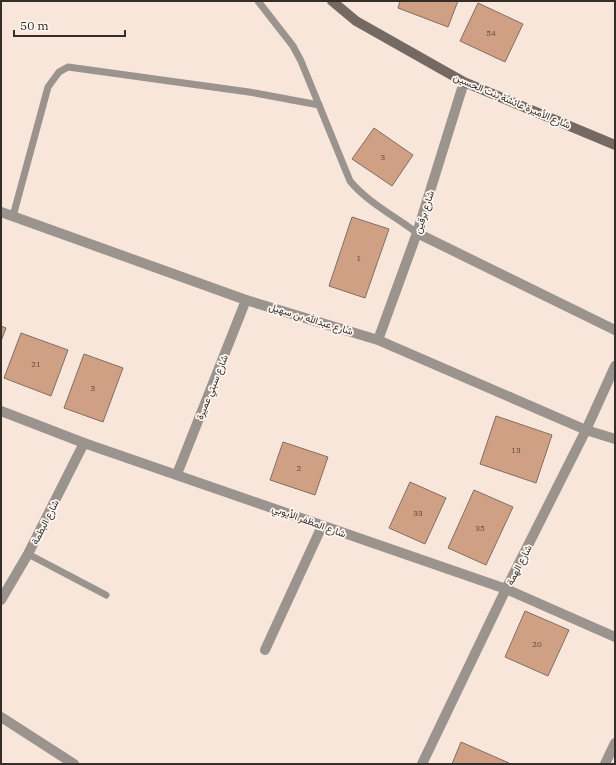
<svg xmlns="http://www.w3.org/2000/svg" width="616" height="765" viewBox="0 0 616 765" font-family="'IBM Plex Serif',Vazirmatn,serif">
<rect width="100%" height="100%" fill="#f8e6da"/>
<g fill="#cfa083" stroke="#7f6f65">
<polygon points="400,1 458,1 448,27 398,8"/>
<polygon points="478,3 523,24 505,62 460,41"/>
<polygon points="374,128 413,155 392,186 352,159"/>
<polygon points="352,217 389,229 365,298 329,286"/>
<polygon points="1,326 6,328 1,341"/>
<polygon points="21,333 68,350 51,396 4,378"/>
<polygon points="84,354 123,368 103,422 64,408"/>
<polygon points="496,416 552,435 536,483 480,464"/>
<polygon points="283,442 328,457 315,495 270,480"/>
<polygon points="410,482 446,498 425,544 389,528"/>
<polygon points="474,490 513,507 486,565 448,548"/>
<polygon points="525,611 569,630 548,676 505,657"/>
<polygon points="461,742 509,763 509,764 452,764"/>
</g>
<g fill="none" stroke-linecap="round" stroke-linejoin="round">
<g stroke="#9b938e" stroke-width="7">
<path d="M258,1L293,46L301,61L350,181C366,201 396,217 417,233"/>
<polyline points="13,216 48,87 59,72 68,67 249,92 319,105"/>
<polyline points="28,554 106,595"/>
</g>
<g stroke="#9b938e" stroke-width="10">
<polyline points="1,212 246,300 378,340 586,430 615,439"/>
<polyline points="417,233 615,330"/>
<polyline points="378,340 417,233 464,82"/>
<polyline points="1,411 84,443 506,589 615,637"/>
<polyline points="177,474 246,300"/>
<polyline points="1,600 28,554 84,443"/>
<polyline points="265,650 322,526"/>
<polyline points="1,717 74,764"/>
<polyline points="422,764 506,589 586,430 615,366"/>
<polyline points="605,764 615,743"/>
</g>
<polyline stroke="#756a63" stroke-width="10" points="332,1 356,21 464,82 615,145"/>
</g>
<g text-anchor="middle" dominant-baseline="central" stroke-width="3.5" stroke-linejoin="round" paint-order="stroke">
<g font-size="8" fill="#5b4a3f">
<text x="491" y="33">54</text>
<text x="383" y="157">3</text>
<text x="359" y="258">1</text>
<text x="36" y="364">21</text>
<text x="93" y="388">3</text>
<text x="516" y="450">13</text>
<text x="299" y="468">2</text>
<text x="418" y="513">33</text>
<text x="480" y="528">35</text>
<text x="537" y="644">20</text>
</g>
<g font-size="10" fill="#342d28" stroke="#fdf5f0">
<text transform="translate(512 101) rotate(23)">شارع الأميرة عائشة بنت الحسين</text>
<text transform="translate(424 212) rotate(-72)">شارع برقين</text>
<text transform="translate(311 319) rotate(17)">شارع عبدالله بن سهيل</text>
<text transform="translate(212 387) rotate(-68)">شارع سبتي عميرة</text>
<text transform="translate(309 521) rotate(20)">شارع المظفر الأيوبي</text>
<text transform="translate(45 522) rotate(-63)">شارع البطمة</text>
<text transform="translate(519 565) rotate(-63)">شارع الهمة</text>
</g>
</g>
<rect width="616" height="765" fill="none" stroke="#342d28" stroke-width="4"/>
<path d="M14 30v6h111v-6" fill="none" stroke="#342d28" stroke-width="2"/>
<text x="20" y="30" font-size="12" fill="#342d28" stroke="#fdf5f0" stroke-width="3" paint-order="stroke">50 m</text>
</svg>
